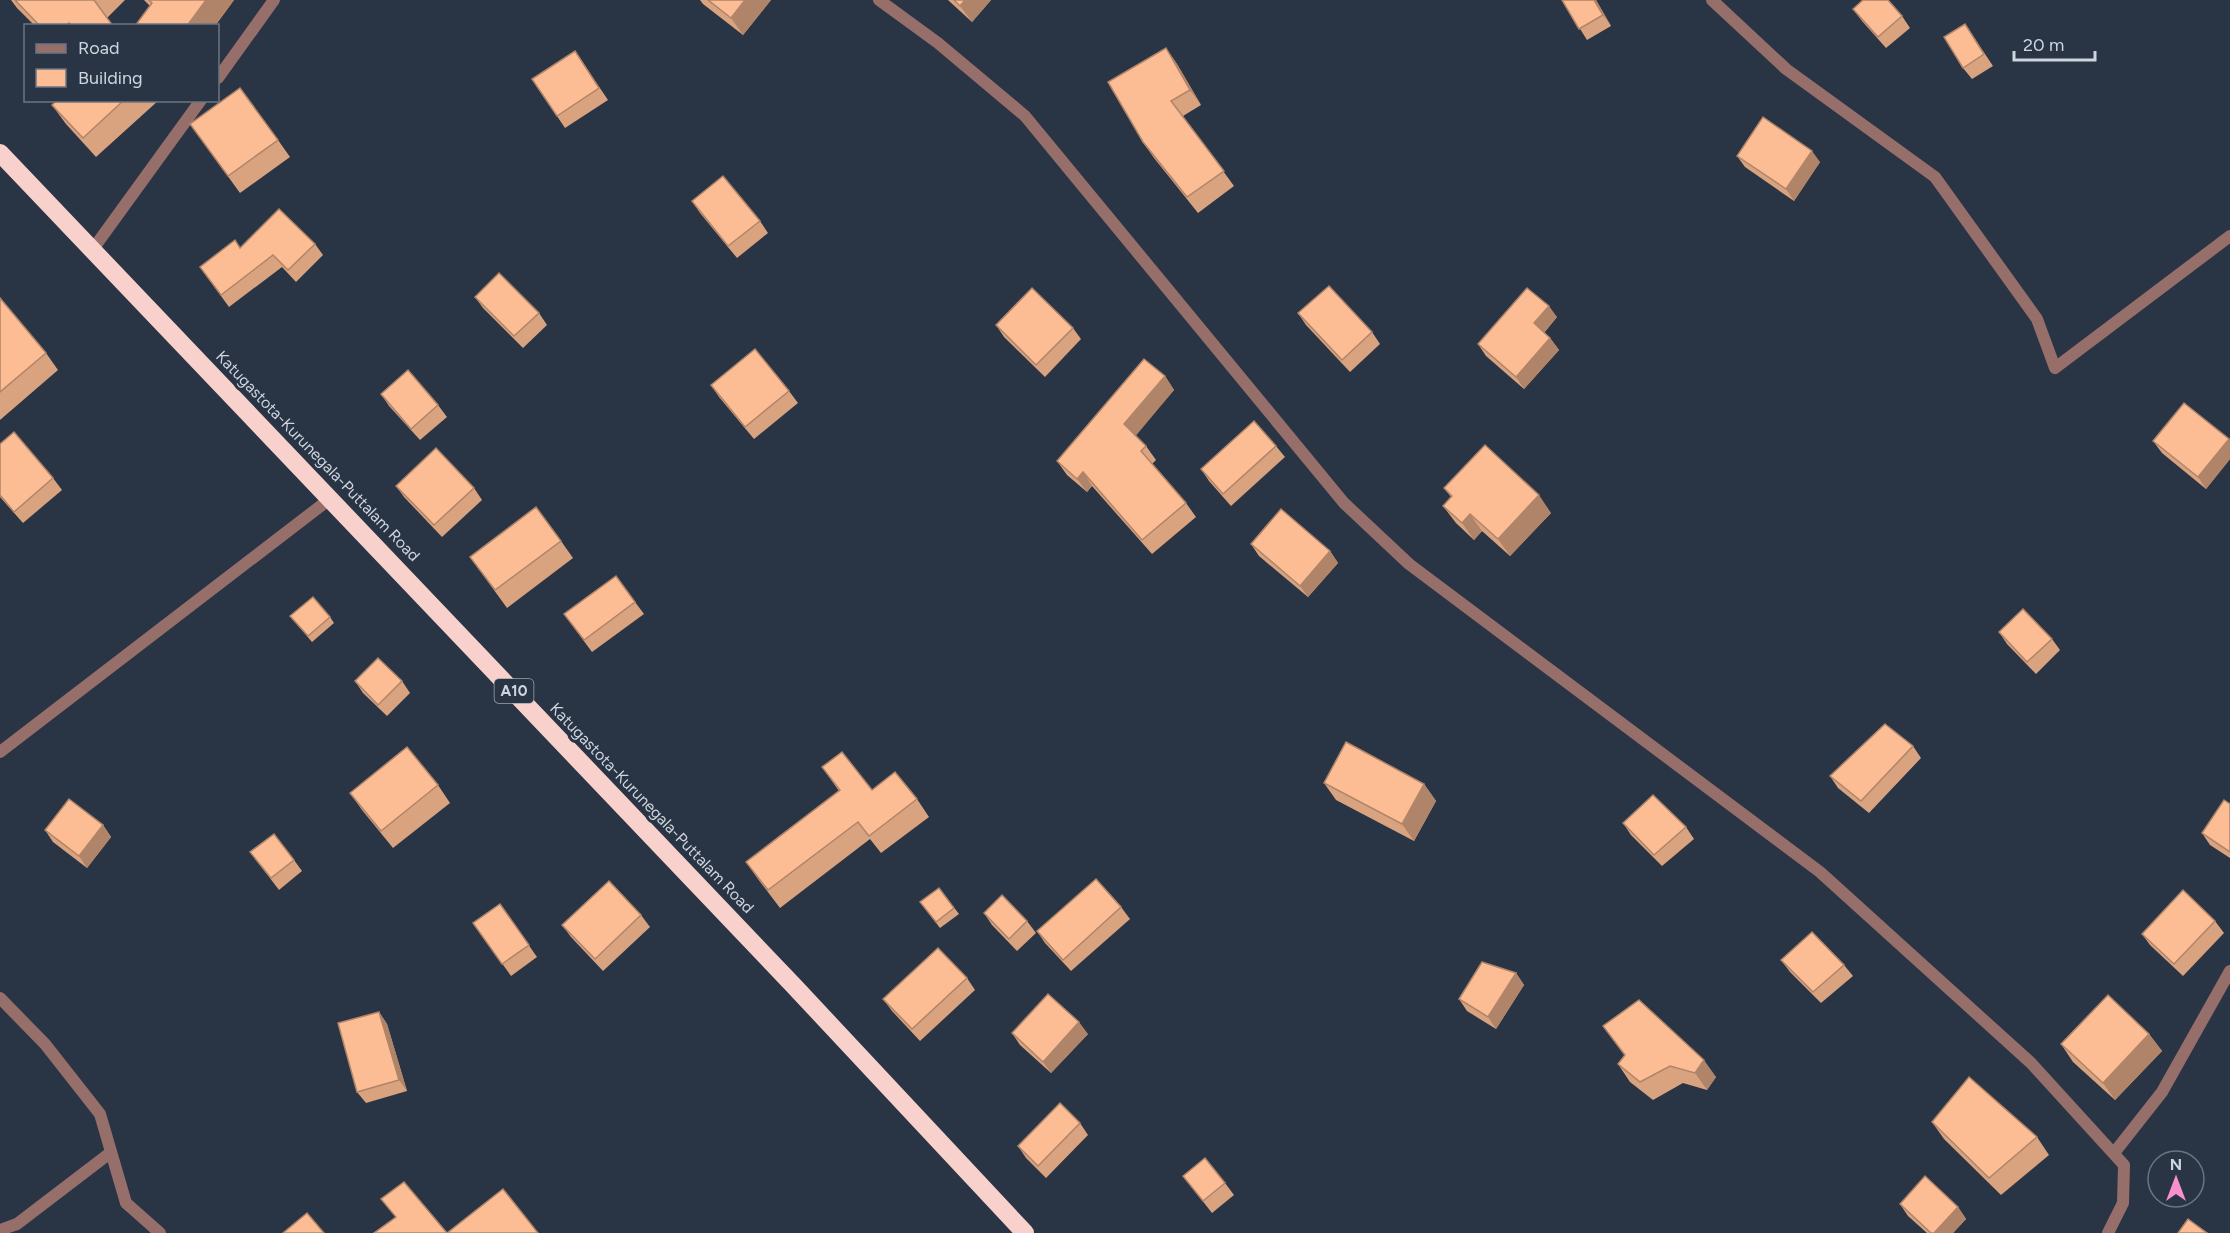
<svg xmlns="http://www.w3.org/2000/svg" width="2230" height="1233" viewBox="0 0 2230 1233" font-family="Figtree,sans-serif">
<rect width="100%" height="100%" fill="#293444"/>
<g fill="none" stroke-linecap="round" stroke-linejoin="round">
<g stroke="#966e6a" stroke-width="12">
<polyline points="879,0 938,43 1025,116 1344,503 1409,564 1820,872 2031,1063 2124,1165 2123,1203 2108,1233"/>
<polyline points="1712,0 1786,69 1935,177 2037,319 2055,368 2230,236"/>
<polyline points="218,78 274,0"/>
<polyline points="93,249 201,100"/>
<polyline points="0,752 331,498"/>
<polyline points="0,998 45,1044 100,1114 126,1203 160,1233"/>
<polyline points="2114,1153 2162,1092 2230,971"/>
<polyline points="0,1230 17,1224 110,1153"/>
</g>
<polyline stroke="#f8d1cc" stroke-width="18" points="0,153 794,986 1025,1233"/>
</g>
<g fill="#d9a380">
<polygon points="11,0 125,0 107,18 113,26 35,26 17,8"/>
<polygon points="144,0 234,0 215,26 135,26 150,6"/>
<polygon points="700,0 771,0 743,35 703,4"/>
<polygon points="948,0 991,0 972,22"/>
<polygon points="1562,0 1596,0 1611,26 1587,40"/>
<polygon points="1853,9 1902,16 1910,28 1886,48 1862,21"/>
<polygon points="1965,24 1993,66 1972,79 1963,68"/>
<polygon points="1166,48 1177,64 1201,105 1183,116 1234,186 1198,213 1154,158 1143,142"/>
<polygon points="575,51 608,100 565,128 532,79"/>
<polygon points="57,100 159,100 96,157 66,124 52,105"/>
<polygon points="190,124 278,140 290,157 240,193"/>
<polygon points="1737,156 1820,162 1794,201 1745,167"/>
<polygon points="692,201 760,221 768,233 737,258 700,213"/>
<polygon points="315,244 323,255 296,282 282,267 229,307 200,267 240,248"/>
<polygon points="475,297 539,313 547,325 523,348 483,308"/>
<polygon points="0,298 46,353 58,370 0,420"/>
<polygon points="1298,313 1372,332 1380,344 1350,372 1306,325"/>
<polygon points="1557,317 1544,333 1550,338 1559,350 1524,389 1486,356 1478,344"/>
<polygon points="996,325 1073,328 1081,339 1045,377 1004,337"/>
<polygon points="1165,376 1174,390 1135,435 1146,446 1156,460 1152,464 1186,503 1196,517 1152,554 1092,486 1087,492 1067,475 1057,461"/>
<polygon points="711,385 789,391 798,403 754,439 719,397"/>
<polygon points="381,394 438,405 447,417 420,440 389,406"/>
<polygon points="2229,439 2230,440 2230,459 2206,489 2162,453 2153,441"/>
<polygon points="0,444 53,478 62,490 23,523 0,497"/>
<polygon points="1276,446 1285,457 1231,506 1209,481 1201,469"/>
<polygon points="396,486 474,488 482,500 442,537 404,497"/>
<polygon points="1444,488 1551,513 1510,556 1482,531 1474,540 1456,523 1443,506 1451,497"/>
<polygon points="561,541 573,558 507,608 470,557"/>
<polygon points="1251,544 1330,551 1338,563 1308,597 1259,556"/>
<polygon points="635,602 644,614 592,652 564,614"/>
<polygon points="290,616 330,617 334,623 312,642"/>
<polygon points="1999,632 2052,639 2060,650 2036,674 2007,644"/>
<polygon points="355,681 402,681 410,693 387,716 363,693"/>
<polygon points="1913,746 1921,758 1869,813 1838,788 1830,776"/>
<polygon points="822,767 872,790 917,799 929,817 881,853 870,839 780,908 758,879 746,862 839,791"/>
<polygon points="1324,783 1424,784 1436,801 1414,841 1336,800"/>
<polygon points="438,785 450,803 393,848 362,810 350,793"/>
<polygon points="2230,804 2230,858 2210,845 2202,833"/>
<polygon points="1623,823 1686,827 1694,839 1662,866 1631,835"/>
<polygon points="103,825 111,837 87,868 53,842 45,830"/>
<polygon points="250,852 294,860 302,871 279,890"/>
<polygon points="939,888 959,914 940,928 920,902"/>
<polygon points="500,904 537,957 511,976 473,923"/>
<polygon points="1121,907 1130,919 1071,971 1045,943 1037,931"/>
<polygon points="984,913 1027,921 1036,933 1017,951 992,925"/>
<polygon points="641,915 650,927 603,971 571,937 562,925"/>
<polygon points="2215,921 2224,933 2183,976 2150,945 2142,934"/>
<polygon points="1781,960 1844,965 1853,976 1821,1003 1790,972"/>
<polygon points="1516,973 1524,985 1496,1029 1467,1011 1459,999"/>
<polygon points="967,978 975,990 920,1041 892,1011 883,999"/>
<polygon points="379,1012 387,1024 407,1091 366,1103 357,1092"/>
<polygon points="1603,1026 1716,1077 1707,1090 1683,1083 1653,1100 1630,1082 1618,1064 1625,1056"/>
<polygon points="1012,1033 1088,1034 1051,1073 1020,1045"/>
<polygon points="2149,1034 2162,1051 2115,1100 2073,1062 2061,1044"/>
<polygon points="1932,1122 2037,1137 2049,1155 2001,1195 1944,1139"/>
<polygon points="1080,1123 1088,1135 1046,1178 1026,1158 1018,1146"/>
<polygon points="1183,1176 1225,1183 1234,1195 1212,1213"/>
<polygon points="1900,1204 1958,1207 1966,1219 1953,1233 1927,1233 1908,1216"/>
</g>
<g fill="#b08468">
<polygon points="206,0 234,0 215,26 187,26"/>
<polygon points="745,0 771,0 743,35 731,18"/>
<polygon points="965,0 991,0 972,22 960,6"/>
<polygon points="1594,0 1596,0 1611,26 1603,15"/>
<polygon points="1166,48 1177,64 1201,105 1190,90"/>
<polygon points="1812,151 1820,162 1794,201 1786,189"/>
<polygon points="1549,306 1557,317 1542,335 1534,323"/>
<polygon points="1550,338 1559,350 1524,389 1516,377"/>
<polygon points="1165,376 1174,390 1134,438 1124,424"/>
<polygon points="2229,439 2230,440 2230,459 2206,489 2198,477"/>
<polygon points="1083,472 1092,486 1087,492 1077,479"/>
<polygon points="1539,495 1551,513 1510,556 1498,539"/>
<polygon points="1470,514 1482,531 1474,540 1462,523"/>
<polygon points="1330,551 1338,563 1308,597 1300,586"/>
<polygon points="1424,784 1436,801 1414,841 1402,824"/>
<polygon points="103,825 111,837 87,868 79,856"/>
<polygon points="1516,973 1524,985 1496,1029 1488,1017"/>
<polygon points="379,1012 387,1024 407,1091 399,1080"/>
<polygon points="1079,1022 1088,1034 1051,1073 1043,1062"/>
<polygon points="2149,1034 2162,1051 2115,1100 2103,1083"/>
<polygon points="1704,1060 1716,1077 1707,1090 1695,1073"/>
<polygon points="1958,1207 1966,1219 1953,1233 1934,1233"/>
</g>
<g fill="#fcbd95" stroke="#b08468" stroke-width="1.5">
<polygon points="15,0 94,0 113,26 71,26 69,23 66,26 40,26"/>
<polygon points="149,0 206,0 187,26 135,26 152,3"/>
<polygon points="708,0 745,0 731,18"/>
<polygon points="954,0 965,0 960,6"/>
<polygon points="1562,0 1594,0 1603,15 1579,29"/>
<polygon points="1863,0 1888,0 1902,16 1878,37 1853,9"/>
<polygon points="1965,24 1984,54 1963,68 1944,37"/>
<polygon points="1166,48 1190,90 1171,101 1224,171 1187,197 1143,142 1108,82"/>
<polygon points="575,51 599,88 557,116 532,79"/>
<polygon points="240,88 278,140 228,176 190,124"/>
<polygon points="57,100 124,100 83,138 52,105"/>
<polygon points="1763,117 1812,151 1786,189 1737,156"/>
<polygon points="723,176 760,221 728,246 692,201"/>
<polygon points="279,209 315,244 288,270 273,255 221,295 200,267 235,240 240,248"/>
<polygon points="499,273 539,313 514,336 475,297"/>
<polygon points="1329,286 1372,332 1342,360 1298,313"/>
<polygon points="1032,288 1073,328 1036,365 996,325"/>
<polygon points="1527,288 1549,306 1534,323 1550,338 1516,377 1478,344"/>
<polygon points="0,298 46,353 0,392"/>
<polygon points="755,349 789,391 745,427 711,385"/>
<polygon points="1144,359 1165,376 1124,424 1146,446 1141,451 1186,503 1142,540 1083,472 1077,479 1057,461"/>
<polygon points="408,370 438,405 411,429 381,394"/>
<polygon points="2184,403 2229,439 2198,477 2153,441"/>
<polygon points="1254,421 1276,446 1223,494 1201,469"/>
<polygon points="14,432 53,478 14,512 0,495 0,444"/>
<polygon points="1485,445 1539,495 1498,539 1470,514 1462,523 1443,506 1452,496 1444,488"/>
<polygon points="436,448 474,488 434,525 396,486"/>
<polygon points="536,507 561,541 495,590 470,557"/>
<polygon points="1281,509 1330,551 1300,586 1251,544"/>
<polygon points="616,576 635,602 584,640 564,614"/>
<polygon points="313,597 330,617 308,636 290,616"/>
<polygon points="2023,609 2052,639 2027,662 1999,632"/>
<polygon points="378,658 402,681 378,705 355,681"/>
<polygon points="1885,724 1913,746 1861,801 1830,776"/>
<polygon points="1346,742 1424,784 1402,824 1324,783"/>
<polygon points="407,747 438,785 381,831 350,793"/>
<polygon points="842,752 872,790 895,772 917,799 869,836 858,822 768,890 746,862 840,790 822,767"/>
<polygon points="1653,795 1686,827 1654,855 1623,823"/>
<polygon points="69,799 103,825 79,856 45,830"/>
<polygon points="2224,800 2230,804 2230,852 2202,833"/>
<polygon points="274,834 294,860 271,878 250,852"/>
<polygon points="1096,879 1121,907 1063,960 1037,931"/>
<polygon points="609,881 641,915 595,959 562,925"/>
<polygon points="939,888 954,908 936,922 920,902"/>
<polygon points="2183,890 2215,921 2174,964 2142,934"/>
<polygon points="1002,895 1027,921 1009,939 984,913"/>
<polygon points="500,904 529,945 502,964 473,923"/>
<polygon points="1812,932 1844,965 1813,992 1781,960"/>
<polygon points="938,948 967,978 912,1029 883,999"/>
<polygon points="1482,962 1516,973 1488,1017 1459,999"/>
<polygon points="1048,994 1079,1022 1043,1062 1012,1033"/>
<polygon points="2108,995 2149,1034 2103,1083 2061,1044"/>
<polygon points="1639,1000 1704,1060 1695,1073 1670,1066 1640,1082 1618,1064 1625,1055 1603,1026"/>
<polygon points="379,1012 399,1080 357,1092 338,1023"/>
<polygon points="1969,1077 2037,1137 1989,1178 1932,1122"/>
<polygon points="1060,1103 1080,1123 1038,1166 1018,1146"/>
<polygon points="1205,1158 1225,1183 1203,1201 1183,1176"/>
<polygon points="1925,1176 1958,1207 1934,1233 1931,1233 1900,1204"/>
<polygon points="404,1182 447,1233 503,1189 538,1233 374,1233 396,1217 381,1199"/>
<polygon points="307,1213 324,1233 283,1233"/>
<polygon points="2188,1219 2207,1233 2178,1233"/>
</g>
<g text-anchor="middle" dominant-baseline="central" stroke-width="6" stroke-linejoin="round" paint-order="stroke">
<rect fill="#293444" stroke="#9ca5b0" stroke-width="1.5" x="494.5" y="679" width="39" height="24" rx="4.5"/>
<g font-size="15" font-weight="bold" fill="#ced5df">
<text x="514" y="691">A10</text>
</g>
<g font-size="16" fill="#ced5df" stroke="#293444">
<text transform="translate(318 456) rotate(46)">Katugastota-Kurunegala-Puttalam Road</text>
<text transform="translate(652 808) rotate(46)">Katugastota-Kurunegala-Puttalam Road</text>
</g>
</g>
<rect x="24" y="24" width="195" height="78" fill="#293444" stroke="#6b7482" stroke-width="1.5"/>
<rect x="36" y="44" width="30" height="9" fill="#966e6a" stroke="#6b7482" stroke-width="1.5"/>
<text x="78" y="54" font-size="18" fill="#ced5df">Road</text>
<rect x="36" y="69" width="30" height="18" fill="#fcbd95" stroke="#6b7482" stroke-width="1.5"/>
<text x="78" y="84" font-size="18" fill="#ced5df">Building</text>
<g transform="translate(2176 1179)"><circle r="28" fill="#293444" stroke="#6b7482" stroke-width="1.5"/>
<path d="M0-4.5L10 22L0 15L-10 22Z" fill="#f790cd"/>
<text y="-9" font-size="16" font-weight="bold" text-anchor="middle" fill="#ced5df">N</text>
</g>
<path d="M2014 51v9h81v-9" fill="none" stroke="#ced5df" stroke-width="3"/>
<text x="2023" y="51" font-size="18" fill="#ced5df" stroke="#293444" stroke-width="4.5" paint-order="stroke">20 m</text>
</svg>
